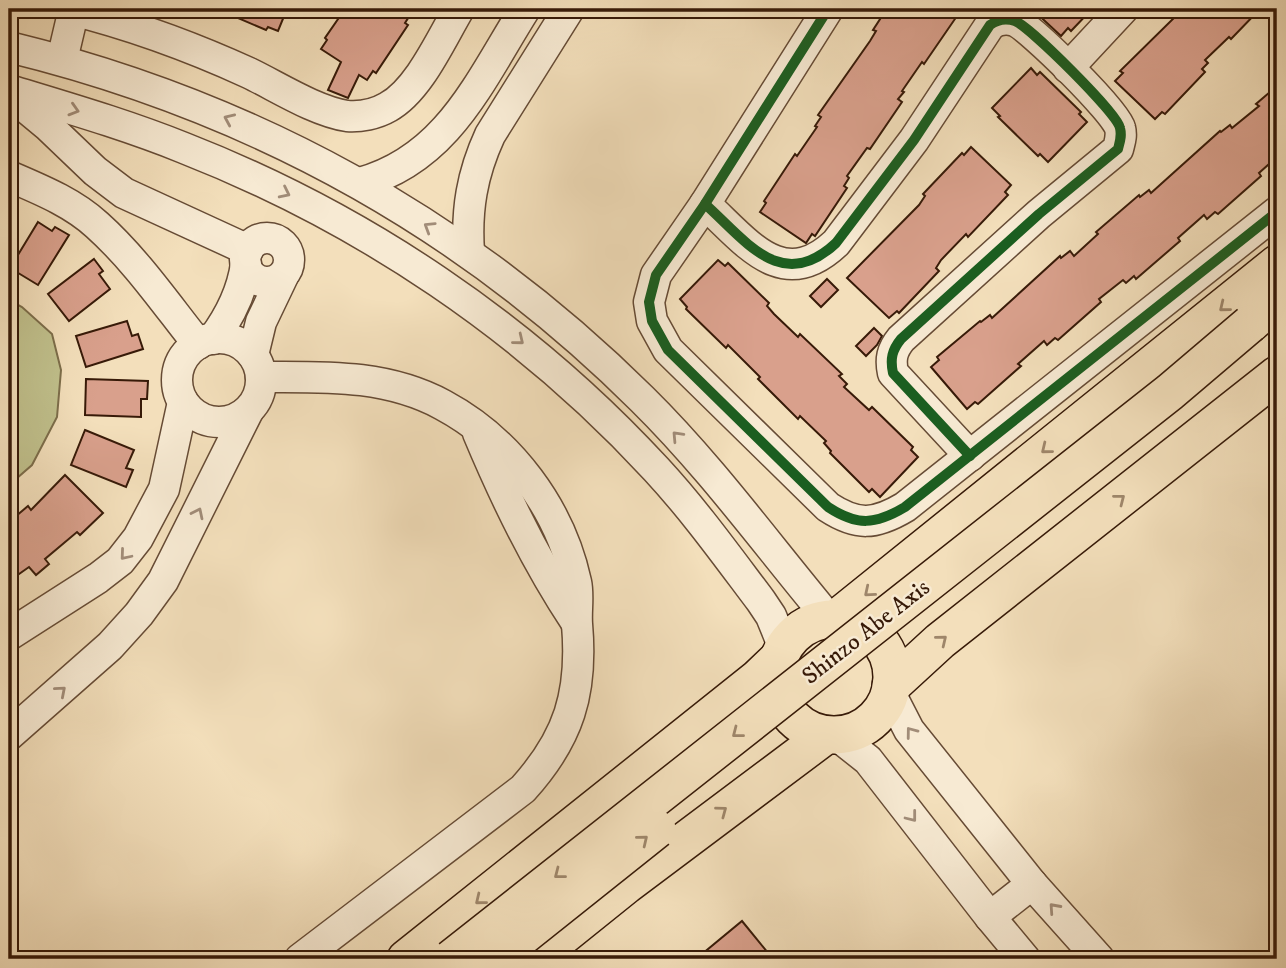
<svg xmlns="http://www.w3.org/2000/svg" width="1286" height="968" viewBox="0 0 1286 968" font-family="'IM FELL DW Pica',serif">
<rect width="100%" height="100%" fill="#f3dfbb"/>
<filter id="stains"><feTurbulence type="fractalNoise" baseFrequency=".00286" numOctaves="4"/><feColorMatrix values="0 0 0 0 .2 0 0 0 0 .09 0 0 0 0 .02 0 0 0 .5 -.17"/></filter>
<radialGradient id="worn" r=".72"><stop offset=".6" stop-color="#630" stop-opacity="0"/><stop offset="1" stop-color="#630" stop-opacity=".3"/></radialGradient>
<polygon fill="#c0c08c" stroke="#7c6d4a" stroke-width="2" points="9,300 22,307 52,334 61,370 57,417 32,465 9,485"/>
<g fill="#d9a08c" stroke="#371a08" stroke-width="2">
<polygon points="217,9 287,9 278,31 268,27 266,30"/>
<polygon points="345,9 400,9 410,15 405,23 408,25 376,73 373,71 367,80 359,75 348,98 328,90 341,62 321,49 327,40 325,38"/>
<polygon points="900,9 957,9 953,14 957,16 924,64 922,62 902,91 904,92 898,99 902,102 870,149 867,148 847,176 849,178 844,186 847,188 815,236 812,234 806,243 760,212 766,203 764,201 795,154 797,156 817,127 815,126 821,117 818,115 870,41 876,31 873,30 886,10 895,17"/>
<polygon points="1032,9 1092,9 1071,31 1068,28 1061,36"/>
<polygon points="1183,9 1260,9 1231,39 1229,37 1205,60 1208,63 1202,69 1205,72 1165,114 1162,112 1155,119 1115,81 1123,73 1120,71"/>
<polygon points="1031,68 1037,75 1040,72 1081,112 1079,114 1087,122 1048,162 1040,154 1038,156 998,117 1000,116 992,108"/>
<polygon points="1277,86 1277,157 1259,173 1261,176 1218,214 1215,212 1207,219 1204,215 1178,238 1180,241 1136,279 1134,276 1126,283 1123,280 1099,299 1101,302 1058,340 1055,338 1047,345 1044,341 1018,364 1021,366 978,404 975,402 967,409 931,367 939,360 937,357 980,321 981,322 990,315 992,318 1060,256 1061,258 1070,251 1074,256 1098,234 1096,232 1139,195 1140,197 1149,190 1151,193 1220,131 1221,132 1230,125 1232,128 1259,106 1256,104"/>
<polygon points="971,147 1011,185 1005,192 1008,195 968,237 966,234 941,260 936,268 939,271 899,313 897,311 889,318 847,278 919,205 925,196 923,194 962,153 964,155"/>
<polygon points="38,222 52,231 55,227 69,235 38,285 10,268"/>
<polygon points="94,259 103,271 99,274 110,289 69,321 48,294"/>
<polygon points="718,260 725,266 728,263 769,303 767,306 774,314 798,337 800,334 842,374 839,376 847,384 844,387 869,410 872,407 913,447 911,450 918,457 880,497 872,489 869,492 830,453 831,451 824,443 826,441 800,416 798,419 758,379 760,377 728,345 726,348 686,309 687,307 680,299"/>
<polygon points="827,279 838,290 821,307 810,296"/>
<polygon points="127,321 132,336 138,334 143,349 86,367 76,336"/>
<polygon points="874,328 882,336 877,345 866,356 856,346"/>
<polygon points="86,379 148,381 147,399 141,399 141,417 85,415"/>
<polygon points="85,430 134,450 126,468 133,470 126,487 71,465"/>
<polygon points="65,475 103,513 80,535 77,532 45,559 49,564 36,575 29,567 9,581 9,522 28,506 31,510"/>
<polygon points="742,921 773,959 696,959"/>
</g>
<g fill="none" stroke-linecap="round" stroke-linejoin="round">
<defs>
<g id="minor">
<path d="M68,9C129,24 192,47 249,73C278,87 315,111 347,116C360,117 376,114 388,107C419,90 441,39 459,9"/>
<path d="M828,9L705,204L656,275L649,302L652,321L668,350L828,507C857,526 875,525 905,507L1277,212"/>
<path d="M9,47C251,106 465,223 642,399C711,467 768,546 830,620"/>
<polyline points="62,60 74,9"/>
<polyline points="1068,68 1123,9"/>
<path d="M9,90C68,108 127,125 184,148C363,218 526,328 656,469C694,510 727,556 761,601L771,616L784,648"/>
<polyline points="13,97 48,126 95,171 124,193 248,250"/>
<path d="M9,176C39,189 72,202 97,225C136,260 166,304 198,344"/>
<path d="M360,183C448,159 480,80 525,9"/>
<path d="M705,204C746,241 782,294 836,243L914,140L990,25C998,19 1006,18 1015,21C1030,27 1117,113 1120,128C1122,136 1120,141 1118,149L1039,214L901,339C892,350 890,359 893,373L970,456"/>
<circle cx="267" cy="260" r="22"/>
<path d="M469,252C466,210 472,174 490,135L569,9"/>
<circle cx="219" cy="380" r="42"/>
<path d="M213,339C230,316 242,293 246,264"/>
<polyline points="253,355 261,322 283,276"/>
<path d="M261,377C324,377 386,374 443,405C510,441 560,508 576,582C579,595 576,610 577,624C583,693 569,738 523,789L300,959"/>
<path d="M478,433C506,500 536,562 576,622"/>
<polyline points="9,635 98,578 120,561 138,538 164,489 183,402"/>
<polyline points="890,693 909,730 1032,884 1099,959"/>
<polyline points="9,735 110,646 139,614 163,581 248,411"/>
<polyline points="831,735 844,741 868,760 990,917 1025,959"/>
<polyline points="990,917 1032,884"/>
</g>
<g id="major">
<polyline points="1250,324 1277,301"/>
<polyline points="836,619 1277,264"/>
<circle cx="834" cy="677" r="58"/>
<polyline points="891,686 940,641 1277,375"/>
<polyline points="406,959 757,679 780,657"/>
<polyline points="534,959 626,885 826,735"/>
</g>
</defs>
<use href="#minor" stroke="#664b35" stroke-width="33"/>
<use href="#major" stroke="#371a08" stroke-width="40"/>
<use href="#minor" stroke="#f7ead3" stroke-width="30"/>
<use href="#major" stroke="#f3dfbb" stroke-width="37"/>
<defs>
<g id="major-bridge">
<polyline points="451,959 1170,392 1250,324"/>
<polyline points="494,959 657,829"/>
</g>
</defs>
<use href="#major-bridge" stroke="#371a08" stroke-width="40" stroke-linecap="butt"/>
<use href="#major-bridge" stroke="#f3dfbb" stroke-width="37"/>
<defs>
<g id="cycleway">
<path d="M828,9L705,204L656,275L649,302L652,321L668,350L828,507C857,526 875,525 905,507L1277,212"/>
<path d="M705,204C746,241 782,294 836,243L914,140L990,25C998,19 1006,18 1015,21C1030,27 1117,113 1120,128C1122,136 1120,141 1118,149L1039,214L901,339C892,350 890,359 893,373L970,456"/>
</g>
</defs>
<use href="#cycleway" stroke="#f7ead3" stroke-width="15"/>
<use href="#cycleway" stroke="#1b5e20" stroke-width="10"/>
</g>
<defs><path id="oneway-chevron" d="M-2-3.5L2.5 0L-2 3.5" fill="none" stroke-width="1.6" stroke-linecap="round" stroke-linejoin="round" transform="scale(1.75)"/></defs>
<g stroke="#a18c78">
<use href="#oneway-chevron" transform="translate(74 110) rotate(17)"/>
<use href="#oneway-chevron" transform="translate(229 119) rotate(-156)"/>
<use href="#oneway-chevron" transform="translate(285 193) rotate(26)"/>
<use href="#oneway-chevron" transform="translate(429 227) rotate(-148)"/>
<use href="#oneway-chevron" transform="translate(519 340) rotate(39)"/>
<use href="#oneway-chevron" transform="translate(677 436) rotate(-133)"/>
<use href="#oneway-chevron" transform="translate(198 513) rotate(-64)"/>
<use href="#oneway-chevron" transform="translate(125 555) rotate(130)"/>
<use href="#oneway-chevron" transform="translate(61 691) rotate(-41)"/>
<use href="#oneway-chevron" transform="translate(911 732) rotate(-127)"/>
<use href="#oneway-chevron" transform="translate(912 817) rotate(52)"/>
<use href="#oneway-chevron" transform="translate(1054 908) rotate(-132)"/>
</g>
<g stroke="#9e866a">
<use href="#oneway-chevron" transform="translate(1224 307) rotate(141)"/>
<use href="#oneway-chevron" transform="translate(1046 449) rotate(141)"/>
<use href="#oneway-chevron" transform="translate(1120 499) rotate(-38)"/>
<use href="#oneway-chevron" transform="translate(869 592) rotate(140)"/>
<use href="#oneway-chevron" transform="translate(942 640) rotate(-39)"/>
<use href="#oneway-chevron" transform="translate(737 733) rotate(142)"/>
<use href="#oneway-chevron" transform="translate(722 811) rotate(-37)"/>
<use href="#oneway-chevron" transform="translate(643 840) rotate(-39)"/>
<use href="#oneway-chevron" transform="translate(559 874) rotate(142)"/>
<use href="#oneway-chevron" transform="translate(480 900) rotate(141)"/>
</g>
<g text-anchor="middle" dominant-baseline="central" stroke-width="5" stroke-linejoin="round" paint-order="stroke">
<g font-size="24" fill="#371a08" stroke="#f7ead3">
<text transform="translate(866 632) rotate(-38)">Shinzo Abe Axis</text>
</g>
</g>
<rect width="1286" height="968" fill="none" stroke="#f3dfbb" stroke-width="35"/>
<rect x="10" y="10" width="1265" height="947" fill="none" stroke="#371a08" stroke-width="3.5"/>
<rect x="18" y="18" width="1251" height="933" fill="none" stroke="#371a08" stroke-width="2"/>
<rect width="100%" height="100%" filter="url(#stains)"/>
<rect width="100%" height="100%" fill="url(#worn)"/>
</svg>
